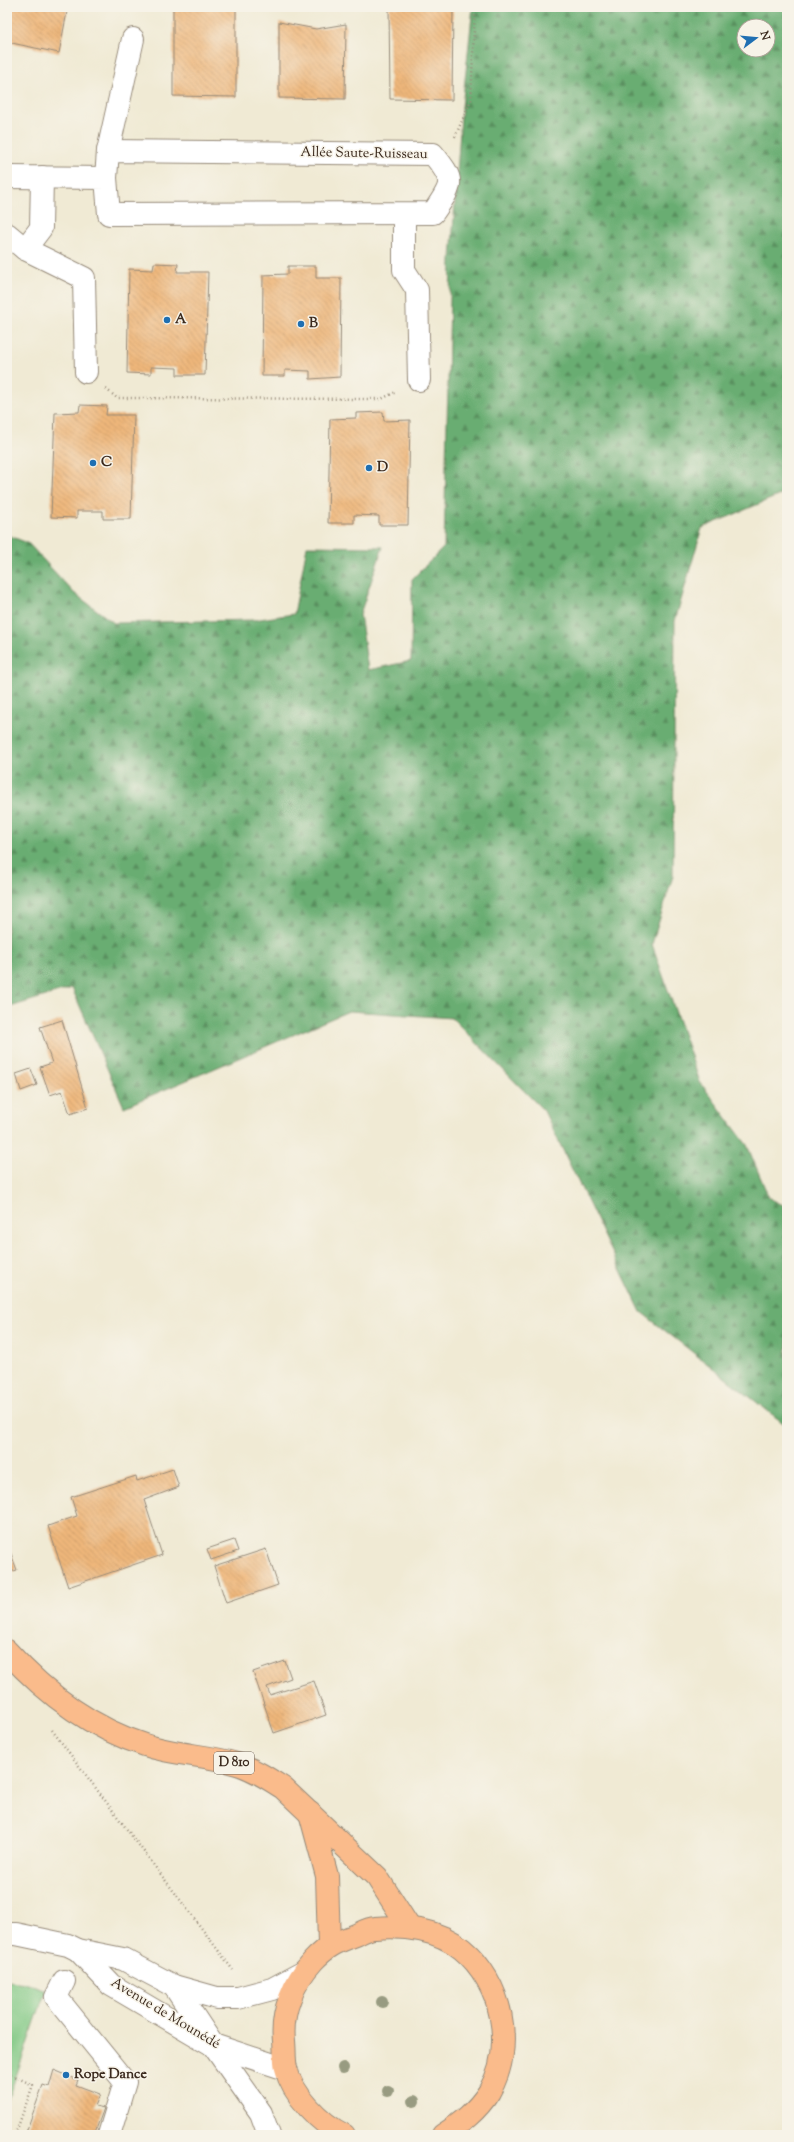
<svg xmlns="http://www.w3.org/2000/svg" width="794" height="2142" viewBox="0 0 794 2142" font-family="'Sorts Mill Goudy',serif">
<defs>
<pattern id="forest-firs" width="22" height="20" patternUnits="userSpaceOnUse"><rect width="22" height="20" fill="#69ad72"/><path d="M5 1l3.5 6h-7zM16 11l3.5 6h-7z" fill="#588d5d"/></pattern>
<pattern id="building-back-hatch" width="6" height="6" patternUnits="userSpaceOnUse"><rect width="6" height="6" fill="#efb77b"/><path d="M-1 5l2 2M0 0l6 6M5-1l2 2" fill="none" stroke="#c39564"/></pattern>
</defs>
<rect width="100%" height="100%" fill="#f7f3e8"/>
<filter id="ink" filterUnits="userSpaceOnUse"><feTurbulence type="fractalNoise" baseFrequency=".025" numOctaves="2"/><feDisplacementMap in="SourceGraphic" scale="8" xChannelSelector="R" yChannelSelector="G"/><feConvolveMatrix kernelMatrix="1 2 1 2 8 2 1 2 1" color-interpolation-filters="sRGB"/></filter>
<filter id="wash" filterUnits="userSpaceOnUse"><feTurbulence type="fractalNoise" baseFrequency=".012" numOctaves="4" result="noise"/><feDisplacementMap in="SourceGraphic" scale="16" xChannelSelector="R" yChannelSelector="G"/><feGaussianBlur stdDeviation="0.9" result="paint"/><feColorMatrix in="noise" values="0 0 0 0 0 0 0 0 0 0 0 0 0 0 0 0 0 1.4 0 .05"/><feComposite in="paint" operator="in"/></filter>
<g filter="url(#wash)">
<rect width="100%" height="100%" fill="#f0ead4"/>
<polygon fill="#82c985" stroke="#5e7a52" points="7,1981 27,1983 46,1990 7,2102"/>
<path fill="url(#forest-firs)" stroke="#526c48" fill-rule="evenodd" d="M473,7H787V492L702,528L675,621L673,876L652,944L700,1082L747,1145L769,1198L787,1207V1426L641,1312L544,1111L452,1018L349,1011L124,1107L72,988L7,1008V535L28,543L74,593L114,623L253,620L294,614L307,546L383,547L360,614L368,670L411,661L412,579L444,547L451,259L461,116ZM744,26H768V50H744Z"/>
<g id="blocks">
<g fill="url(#building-back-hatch)">
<polygon points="7,7 68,7 59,53 7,42"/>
<polygon points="173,7 236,7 236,97 173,96"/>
<polygon points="389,7 464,7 464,9 453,9 452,100 390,99"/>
<polygon points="279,22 316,29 346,24 345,99 279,98"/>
<polygon points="154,263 178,264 177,272 208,272 205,375 177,375 177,368 151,367 151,374 127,373 129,269 153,270"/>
<polygon points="288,266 316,266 316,278 341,278 340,377 310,379 310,371 285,370 285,376 262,376 263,275 288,274"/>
<polygon points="80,405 107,406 106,415 134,415 131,519 103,519 103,511 77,511 77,518 51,517 55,413 79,412"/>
<polygon points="383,412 384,421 410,420 408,525 379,525 379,516 354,515 354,523 328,523 330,419 356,418 356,413"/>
<polygon points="62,1020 88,1108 70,1114 62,1091 50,1095 40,1067 52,1063 40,1027"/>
<polygon points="31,1069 37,1085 21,1091 16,1074"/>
<polygon points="173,1469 179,1487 144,1500 162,1555 68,1587 48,1526 77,1516 71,1497 136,1476 137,1481"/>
<polygon points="234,1540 238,1551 211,1560 207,1549"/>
<polygon points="7,1543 17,1570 7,1573"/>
<polygon points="266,1549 278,1585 226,1603 214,1566"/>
<polygon points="285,1661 291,1678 267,1687 270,1695 314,1681 326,1715 274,1733 253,1672"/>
<polygon points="54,2070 78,2080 76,2085 100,2094 95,2106 104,2108 94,2135 25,2135 43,2085 49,2087"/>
</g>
</g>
</g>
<g filter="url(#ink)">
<use href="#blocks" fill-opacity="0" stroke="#968a79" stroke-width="1"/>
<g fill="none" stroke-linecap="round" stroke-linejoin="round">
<defs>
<g id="minor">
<polyline points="108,151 133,39"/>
<path d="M7,177L106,178L108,151L433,154C456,182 453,184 433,213L109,214L106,178"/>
<polyline points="404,214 404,270 417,290 419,380"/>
<polyline points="7,234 25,249 84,278 86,372"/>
<polyline points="25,249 41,228 42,177"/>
<polyline points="7,1934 16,1934 68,1945 78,1950 123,1959 174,1986 217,1998 238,1998 272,1989 302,1973"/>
<polyline points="78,1950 111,1985 213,2045 286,2069"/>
<polyline points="64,1981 56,1997 125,2082 109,2135"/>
<polyline points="174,1986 213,2045 261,2113 269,2135"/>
</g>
<g id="major">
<path d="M7,1651C44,1692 91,1728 145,1745C175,1755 207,1755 237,1764C254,1769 269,1779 283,1788L377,1877L409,1927"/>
<polyline points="310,1813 327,1876 329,1945"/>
<path d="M344,2135C321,2124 292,2095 286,2068C284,2060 285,2050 284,2041C281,2012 293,1983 313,1961C327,1946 337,1942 356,1935C362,1932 369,1928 375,1928C404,1925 439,1930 462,1949C502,1982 516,2046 489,2092C477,2111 461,2123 443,2135"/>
</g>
</defs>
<use href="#minor" stroke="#968a79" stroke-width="24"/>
<use href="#major" stroke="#968a79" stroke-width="24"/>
<g stroke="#968a79" stroke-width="2.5" stroke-dasharray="1 3" stroke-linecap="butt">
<polyline points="455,137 471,100 475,7"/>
<polyline points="106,389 117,398 381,399 396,392"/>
<polyline points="52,1730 233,1970"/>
<polyline points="7,2073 33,2085 15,2135"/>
</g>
<use href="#minor" stroke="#fff" stroke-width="22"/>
<use href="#major" stroke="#fabb8b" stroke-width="22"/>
</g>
<g fill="#989b81">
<circle cx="382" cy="2002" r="6"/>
<circle cx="343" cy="2068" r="6"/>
<circle cx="388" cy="2091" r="6"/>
<circle cx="414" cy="2101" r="6"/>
</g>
</g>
<g fill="#1f6fb2" stroke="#f7f3e8" stroke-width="1.5">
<circle cx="167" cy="320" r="4"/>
<circle cx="301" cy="324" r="4"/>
<circle cx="93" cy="463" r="4"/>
<circle cx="369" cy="468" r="4"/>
<circle cx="66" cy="2075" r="4"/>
</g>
<g text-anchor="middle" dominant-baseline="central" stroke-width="3" stroke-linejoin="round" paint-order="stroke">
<rect fill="#f7f3e8" stroke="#73665b" stroke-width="1" x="214" y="1752" width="40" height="22" rx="3"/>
<g font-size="13" font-weight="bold" fill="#3b2a1e">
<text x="234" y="1763">D 810</text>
</g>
<g font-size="14" fill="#3b2a1e" stroke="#f7f3e8">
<text transform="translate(364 154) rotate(1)">Allée Saute-Ruisseau</text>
<text transform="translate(165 2014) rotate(31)">Avenue de Mounédé</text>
</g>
<g font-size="14" font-weight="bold" fill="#3b2a1e" stroke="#f7f3e8" text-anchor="start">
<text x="175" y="320">A</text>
<text x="309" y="324">B</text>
<text x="101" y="463">C</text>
<text x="377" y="468">D</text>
<text x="74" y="2075">Rope Dance</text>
</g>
</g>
<rect width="794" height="2142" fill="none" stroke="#f7f3e8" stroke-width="24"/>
<g transform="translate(756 38) rotate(74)"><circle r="19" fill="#f7f3e8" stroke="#aca397"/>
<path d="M0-3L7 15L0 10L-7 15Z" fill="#1f6fb2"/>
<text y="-6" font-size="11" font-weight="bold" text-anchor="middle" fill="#3b2a1e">N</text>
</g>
</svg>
